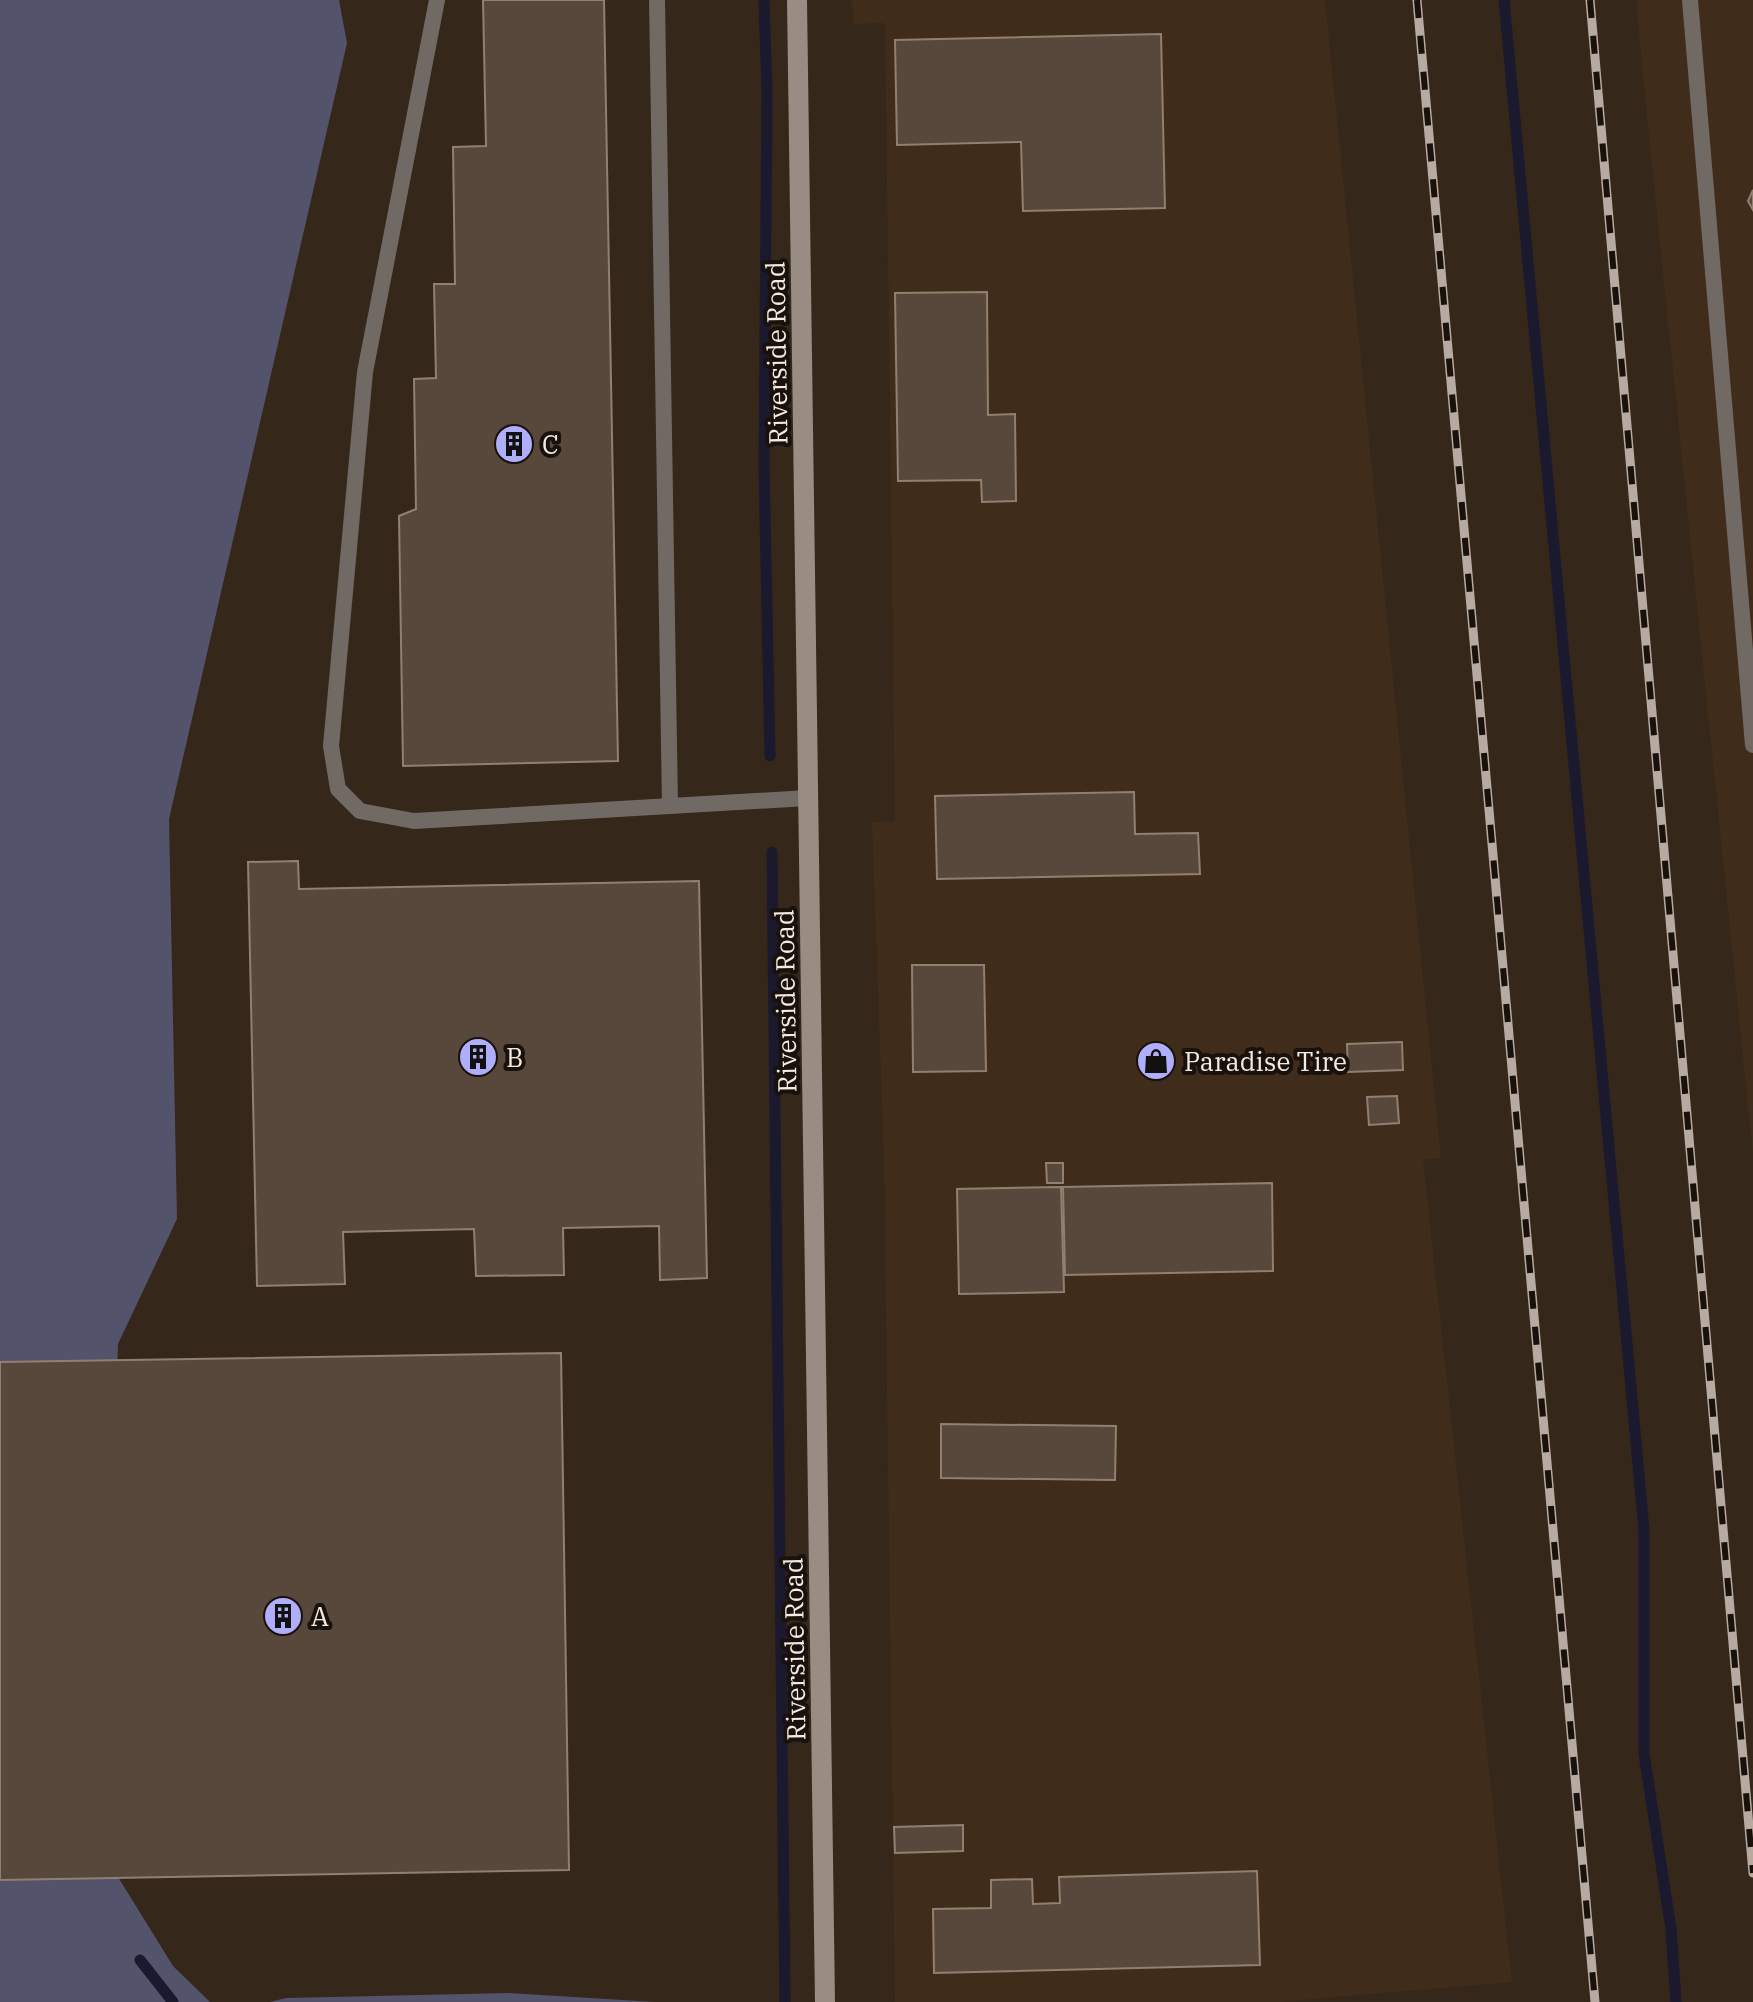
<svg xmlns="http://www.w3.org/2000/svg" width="1753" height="2002" viewBox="0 0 1753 2002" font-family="'IBM Plex Serif',serif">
<rect width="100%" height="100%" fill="#35271a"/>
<g fill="#402c1a">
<polygon points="852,0 1325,0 1441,1158 1423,1159 1512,1982 1278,2002 895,2002 884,1163 872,822 895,821 885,23 853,24"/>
<polygon points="1636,0 1753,0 1753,1155 1643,77"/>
</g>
<g fill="#53536c">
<polygon points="0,0 339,0 347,43 169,819 177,1219 118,1344 106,1717 42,1754 173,1966 210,2002 0,2002"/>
<polygon points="509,1993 655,2002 270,2002 286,1998"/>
</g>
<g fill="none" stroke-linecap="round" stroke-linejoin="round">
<g stroke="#1a192e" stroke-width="11">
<polyline points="764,0 767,92 764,466 770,756"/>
<polyline points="1504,0 1644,1530 1644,1754 1671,1929 1676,2002"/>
<polyline points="772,852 785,2002"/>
<polyline points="140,1960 173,2002"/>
</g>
</g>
<g fill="#58483b" stroke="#917f71" stroke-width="2">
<polygon points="483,0 604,0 618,761 403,766 399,516 416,509 414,379 436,378 434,284 455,284 453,147 486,146"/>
<polygon points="1161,34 1165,208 1023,211 1021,142 897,145 895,40"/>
<polygon points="1753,190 1753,210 1748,201"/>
<polygon points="987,292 988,415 1015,414 1016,501 982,502 981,480 898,481 895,293"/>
<polygon points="1134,792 1135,834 1198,833 1200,874 937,879 935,796"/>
<polygon points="298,861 299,889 699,881 707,1278 660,1280 659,1226 563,1228 564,1275 476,1276 474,1229 343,1232 345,1284 257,1286 248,862"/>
<polygon points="912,965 984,965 986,1071 913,1072"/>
<polygon points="1402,1042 1403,1070 1348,1072 1347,1044"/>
<polygon points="1397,1096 1399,1123 1369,1125 1367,1097"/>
<polygon points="1046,1163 1063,1163 1063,1183 1047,1183"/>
<polygon points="1272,1183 1273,1271 1065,1275 1063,1187"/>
<polygon points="1061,1187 1064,1292 959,1294 957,1189"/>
<polygon points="561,1353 569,1870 0,1880 0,1362"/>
<polygon points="941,1424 1116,1426 1115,1480 941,1478"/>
<polygon points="963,1825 963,1851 895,1853 894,1827"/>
<polygon points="1257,1871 1260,1965 934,1973 933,1909 991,1908 991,1880 1032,1879 1033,1904 1060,1903 1059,1877"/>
</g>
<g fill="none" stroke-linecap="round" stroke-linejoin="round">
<g stroke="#716963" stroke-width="16">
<polyline points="437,0 365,372 331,746 338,789 360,811 414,821 808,798"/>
<polyline points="657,0 670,806"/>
<polyline points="1690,0 1753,745"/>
</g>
<polyline stroke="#998c82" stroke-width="20" points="797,0 825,2002"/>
<defs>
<g id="rail">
<polyline points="1417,0 1595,2002"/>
<polyline points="1590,0 1753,1873"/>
</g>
</defs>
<use href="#rail" stroke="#b6aaa1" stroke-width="9"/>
<use href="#rail" stroke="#18110c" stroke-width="6" stroke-dasharray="18" stroke-linecap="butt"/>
</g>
<defs>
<symbol id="building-disc" viewBox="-11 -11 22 22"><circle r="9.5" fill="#afaefa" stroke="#18110c"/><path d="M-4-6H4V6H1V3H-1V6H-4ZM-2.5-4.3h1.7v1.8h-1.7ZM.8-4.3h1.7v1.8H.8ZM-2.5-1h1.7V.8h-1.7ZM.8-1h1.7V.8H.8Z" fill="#111"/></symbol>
<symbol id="shop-disc" viewBox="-11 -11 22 22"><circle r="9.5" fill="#afaefa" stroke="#18110c"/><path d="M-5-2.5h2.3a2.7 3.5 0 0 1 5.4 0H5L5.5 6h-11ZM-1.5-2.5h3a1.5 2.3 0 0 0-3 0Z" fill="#111"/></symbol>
</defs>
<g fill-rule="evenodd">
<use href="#building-disc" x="492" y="422" width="44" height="44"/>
<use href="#building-disc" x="456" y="1035" width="44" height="44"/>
<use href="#shop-disc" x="1134" y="1039" width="44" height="44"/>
<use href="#building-disc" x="261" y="1594" width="44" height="44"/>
</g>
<g text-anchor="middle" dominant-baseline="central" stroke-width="8" stroke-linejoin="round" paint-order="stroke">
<g font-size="26" fill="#f4eae2" stroke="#18110c">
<text transform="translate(776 353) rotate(-91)">Riverside Road</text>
<text transform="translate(785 1001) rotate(-91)">Riverside Road</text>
<text transform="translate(794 1649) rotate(-91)">Riverside Road</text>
</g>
<g font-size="26" fill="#f4eae2" stroke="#18110c" text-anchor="start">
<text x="542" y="444">C</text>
<text x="506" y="1057">B</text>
<text x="1184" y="1061">Paradise Tire</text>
<text x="311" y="1616">A</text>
</g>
</g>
</svg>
